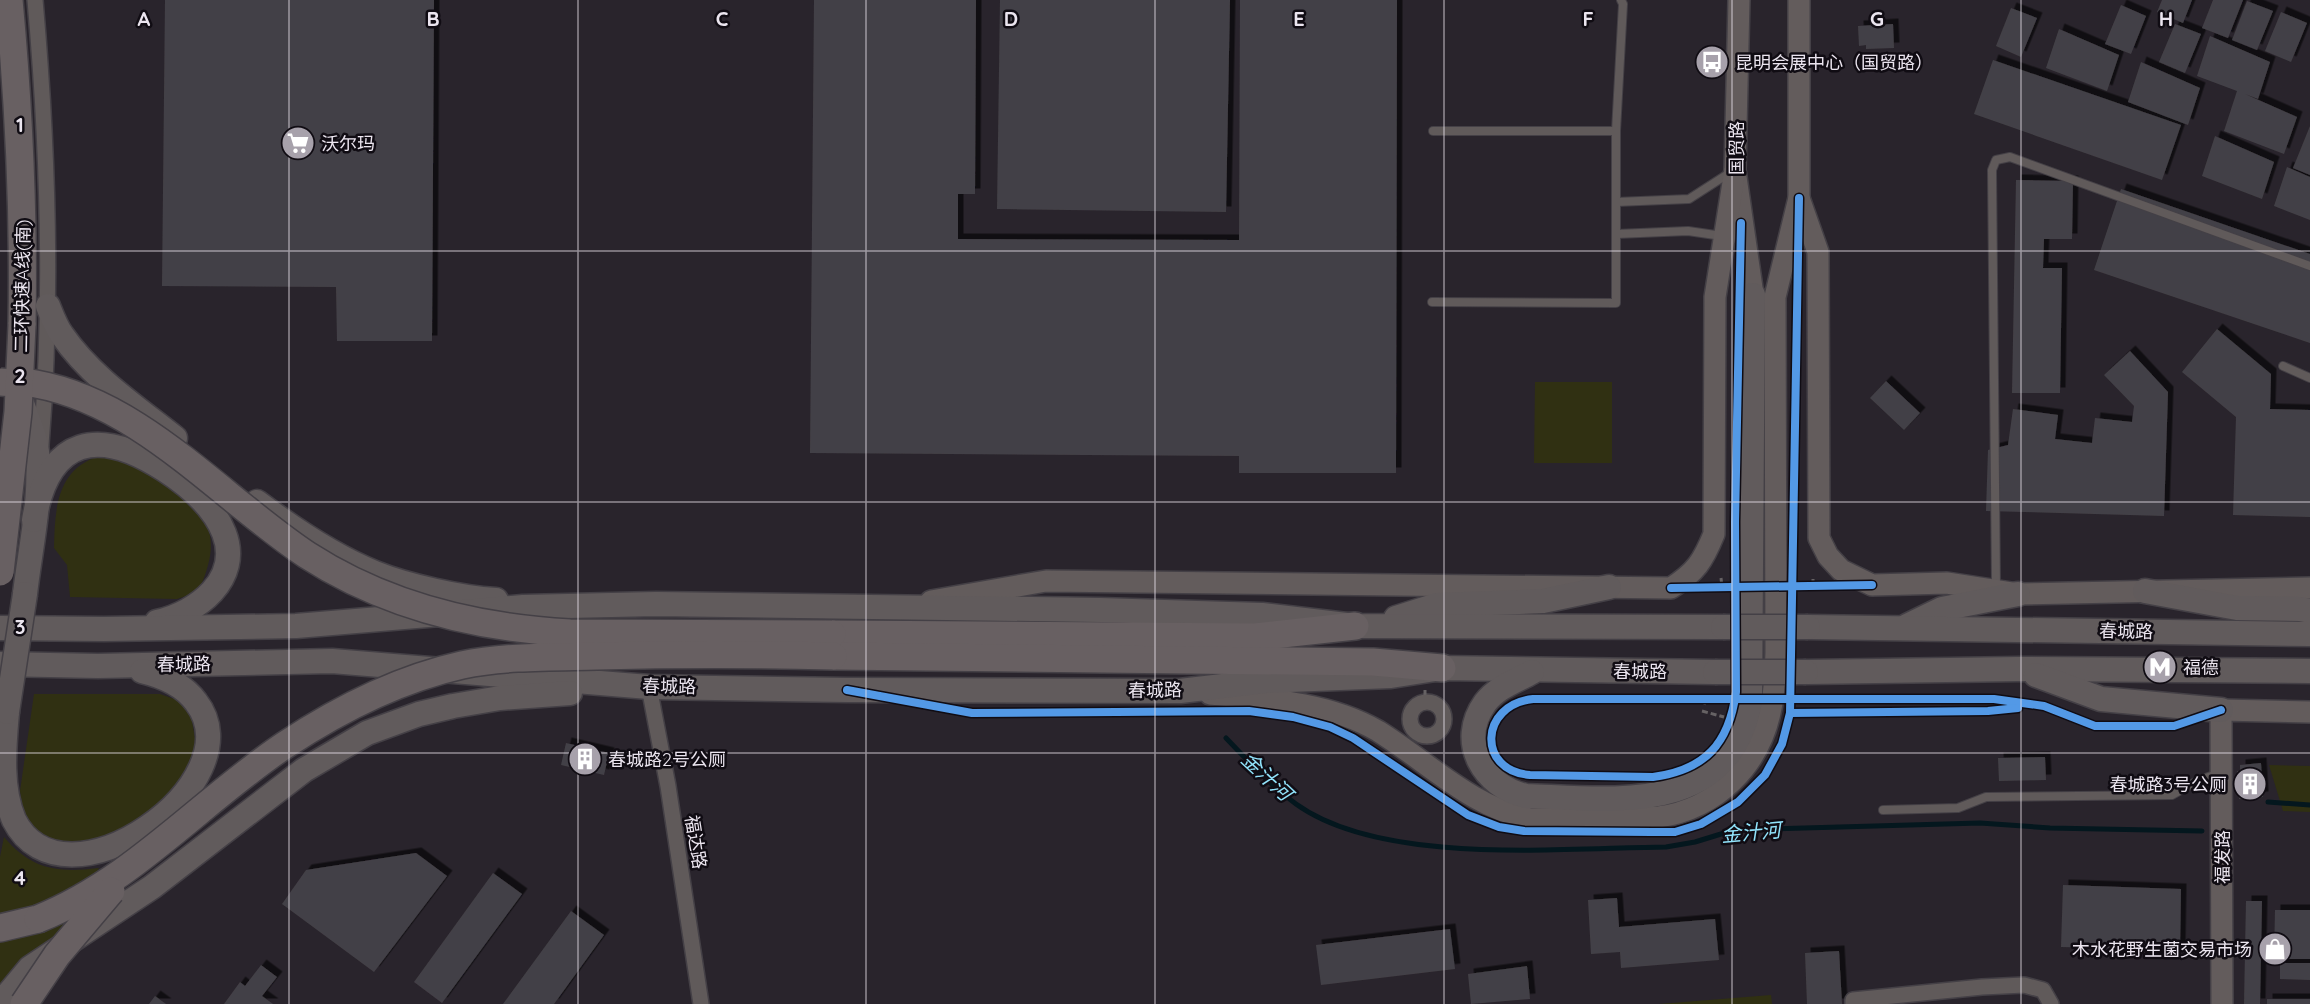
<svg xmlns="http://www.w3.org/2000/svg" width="2310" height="1004" viewBox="0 0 2310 1004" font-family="Quicksand,'Noto Sans SC',sans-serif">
<defs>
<filter id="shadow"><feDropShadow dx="5.5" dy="-5.5" stdDeviation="0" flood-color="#0009"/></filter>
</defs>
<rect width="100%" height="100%" fill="#29242c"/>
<g fill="#303012">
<polygon points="1535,382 1612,382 1612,463 1534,463"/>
<path d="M99,456C108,456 118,456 127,458C136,460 146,469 154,474C188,496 221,520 208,565C202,587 199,592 177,599L70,597L67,565L54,548C55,509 56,470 99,456Z"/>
<polygon points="34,694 160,694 177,700 187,709 192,721 195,739 194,757 179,786 130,829 95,845 44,841 24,816 20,791"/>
<polygon points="2269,765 2310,766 2310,812 2283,811"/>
<path d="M4,837C32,870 58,873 99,868L58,939L15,967L0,988V857Z"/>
<polygon points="1771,995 1772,1004 1659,1004"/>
</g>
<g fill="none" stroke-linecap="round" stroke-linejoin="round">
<g stroke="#04171e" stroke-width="5">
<path d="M1226,738C1248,761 1270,785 1296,804C1382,866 1563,848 1666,847L1695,842L1734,830L1980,823L2050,828L2202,831"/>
<polyline points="2268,802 2310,805"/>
</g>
</g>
<g fill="#434046" filter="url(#shadow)">
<polygon points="165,0 434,0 432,341 337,341 336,287 162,286"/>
<polygon points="814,0 976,0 975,194 958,194 958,239 1239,240 1240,0 1397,0 1396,473 1239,473 1239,456 810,453"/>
<polygon points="1000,0 1230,0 1226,212 997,209"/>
<polygon points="2162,0 2192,0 2183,23 2157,12"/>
<polygon points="2213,0 2243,0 2228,38 2202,28"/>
<polygon points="2247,1 2273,11 2257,50 2232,40"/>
<polygon points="2121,5 2146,16 2131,54 2105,44"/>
<polygon points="2011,8 2037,18 2021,57 1996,46"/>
<polygon points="2281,12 2307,23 2291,62 2265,51"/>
<polygon points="1893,24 1894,48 1866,49 1866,45 1859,46 1858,26"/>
<polygon points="2175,24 2201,34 2185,73 2159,62"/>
<polygon points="2059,29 2119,55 2107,91 2046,68"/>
<polygon points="2210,36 2270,62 2258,99 2245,94 2297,117 2284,154 2224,131 2237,91 2197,76"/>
<polygon points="1993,60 2181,125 2162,180 1974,114"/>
<polygon points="2141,62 2200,88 2188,125 2128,102"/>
<polygon points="2310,126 2310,175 2293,168"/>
<polygon points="2215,136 2274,162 2262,199 2202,176"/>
<polygon points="2287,167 2310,177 2310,220 2274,206"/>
<polygon points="2016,180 2073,181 2072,239 2044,239 2043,268 2062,268 2060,393 2012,393"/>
<polygon points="2121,189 2310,254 2310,343 2094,270"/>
<polygon points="2217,329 2271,374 2270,409 2310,410 2310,517 2233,515 2236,417 2182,372"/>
<polygon points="2130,351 2168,392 2164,516 1986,511 1988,450 2008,445 2013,409 2058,415 2055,439 2092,443 2095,418 2132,422 2134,406 2104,375"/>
<polygon points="1886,381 1920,413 1904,430 1870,398"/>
<polygon points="566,743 609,753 604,775 561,765"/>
<polygon points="2045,757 2046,780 1999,781 1998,758"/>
<polygon points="2261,763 2263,797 2239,799 2237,771 2240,771 2240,765"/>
<polygon points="416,853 447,876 374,972 282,904 306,870"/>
<polygon points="493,873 522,894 442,1003 414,982"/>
<polygon points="2063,885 2181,889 2180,950 2061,947"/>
<polygon points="1617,898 1619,927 1715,919 1719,960 1621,968 1620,952 1591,954 1588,900"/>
<polygon points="2246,901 2262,901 2260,1004 2244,1004"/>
<polygon points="2275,910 2310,910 2310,959 2274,959"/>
<polygon points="571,911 604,935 554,1004 503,1004"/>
<polygon points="1450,929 1455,969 1321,985 1316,945"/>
<polygon points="1839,951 1842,1004 1807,1004 1805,953"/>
<polygon points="2280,963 2310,963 2310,980 2280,979"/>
<polygon points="261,965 277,977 262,996 273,1004 224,1004 240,982 245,986"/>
<polygon points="1527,966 1530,999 1471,1004 1468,974"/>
<polygon points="155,996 166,1004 149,1004"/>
<rect x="2267" y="999" width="43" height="5"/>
</g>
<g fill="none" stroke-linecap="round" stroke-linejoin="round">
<defs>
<g id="lane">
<polyline points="1433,131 1616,131"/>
<polyline points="1616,202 1689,199 1731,172"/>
<polyline points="1616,234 1688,231 1722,236"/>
<polyline points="1432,302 1616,303 1616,131 1623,4 1621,0"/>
<polyline points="2283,366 2310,378"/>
<polyline points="1996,589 1992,170 1996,160 2010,157 2310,266"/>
<polyline points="1883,810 1958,808 1986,797 2172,795 2197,781 2220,773"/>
</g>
<g id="street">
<path d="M35,0C48,148 53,297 41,445"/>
<polyline points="649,687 668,786 701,1004"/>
<circle cx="1427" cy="719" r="17"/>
<polyline points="1853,1004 1853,1000 1982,987 2024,985 2043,990 2051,1004"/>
</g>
<g id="secondary">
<polyline points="1739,0 1735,170 1753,295"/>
<polyline points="1799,198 1818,252 1819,538 1828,556 1841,570 1872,585 1947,583 2018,594 2310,588"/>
<path d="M931,601L1046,581L1671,588C1696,572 1703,561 1714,534L1715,297L1735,170"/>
<path d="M1210,694C1267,699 1328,702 1378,731C1428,762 1472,808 1531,819L1659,817C1716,809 1760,766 1771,708C1775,690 1775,671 1776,653L1775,297L1799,198V0"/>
<polyline points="2222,1004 2221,710 2310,712"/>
</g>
<g id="primary">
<path d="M48,306C52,316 56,327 62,335C91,377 136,407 175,438"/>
<path d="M20,396C24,413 33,428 36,445C44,490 30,548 25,594"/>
<path d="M257,502C293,529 333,556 375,573C407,586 462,598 496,600"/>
<path d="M34,520C49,436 99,427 165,470C188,485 214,507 224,533C242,579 197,613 157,622"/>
<polyline points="2145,591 2237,608 2300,609 2310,611"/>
<polyline points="1396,618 1437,605 1543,601 1609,587"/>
<polyline points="1907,626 1942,609 2018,594"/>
<polyline points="1808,627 2310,634"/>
<polyline points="0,628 104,629 296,626 523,607 656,604 1100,610 1262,615 1355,626 1723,627"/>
<polyline points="0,664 98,666 332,661 649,687 847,690 1180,691 1265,681 1391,676 1442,668 1715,672"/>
<path d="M1532,672C1516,681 1497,687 1485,703C1457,742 1484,787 1526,796C1615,799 1730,816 1750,701L1753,295"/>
<polyline points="1806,672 2019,669 2310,671"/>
<polyline points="2036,675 2101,699 2221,710"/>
<path d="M7,712C4,747 0,787 14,820C64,919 258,781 196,702C183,684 163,676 142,671"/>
<polyline points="0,1004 30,968 152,887 304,770 367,733 419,714 453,706 500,698 570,693"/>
</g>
<g id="highway">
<path d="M9,0C19,108 24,216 22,325"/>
<polyline points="832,634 1255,637 1355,626"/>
<polyline points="833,656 1373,662 1442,668"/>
<polyline points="0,928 38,919"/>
</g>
</defs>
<use href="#lane" stroke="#444046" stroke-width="10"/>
<use href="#street" stroke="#444046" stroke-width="18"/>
<use href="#secondary" stroke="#444046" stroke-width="24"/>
<use href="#primary" stroke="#444046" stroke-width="27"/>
<use href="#highway" stroke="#444046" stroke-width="30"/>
<g stroke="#666264" stroke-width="3" stroke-dasharray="6 3" stroke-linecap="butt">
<polyline points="1721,578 1722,587"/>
<polyline points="1813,579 1813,586"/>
<polyline points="1425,690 1425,703"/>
<polyline points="1695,699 1706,704"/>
<polyline points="1702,711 1724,717"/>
</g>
<use href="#lane" stroke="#605a5a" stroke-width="8"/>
<use href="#street" stroke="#605a5a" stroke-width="15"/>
<use href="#secondary" stroke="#635c5c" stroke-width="21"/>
<use href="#primary" stroke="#615b5c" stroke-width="24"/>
<use href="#highway" stroke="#686062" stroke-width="27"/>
<defs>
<g id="primary-bridge">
<polyline points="1723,627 1808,627"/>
<polyline points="1715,672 1806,672"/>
<polyline points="7,712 25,594"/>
</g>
<g id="highway-bridge">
<path d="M0,382C12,383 25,382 36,384C141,403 221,498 307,555C386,606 478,628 570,633L832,634"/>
<polyline points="0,572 18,412 22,325"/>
<path d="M38,919C133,881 201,801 285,745C338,710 399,679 462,665C505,656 553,657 597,656C676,654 754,654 833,656"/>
<polyline points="24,1004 57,955 111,891"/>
</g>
</defs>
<use href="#primary-bridge" stroke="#444046" stroke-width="27" stroke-linecap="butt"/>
<use href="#highway-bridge" stroke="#444046" stroke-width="30" stroke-linecap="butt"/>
<use href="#primary-bridge" stroke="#615b5c" stroke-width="24"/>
<use href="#highway-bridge" stroke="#686062" stroke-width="27"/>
<defs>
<g id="cycleway">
<path d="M1741,223L1735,522L1736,692C1729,744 1705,770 1653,777L1530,775C1477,771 1479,705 1533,699H1994L2044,706L2095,726H2174L2221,710"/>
<polyline points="1671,588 1872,585"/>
<polyline points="847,690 972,713 1249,711 1293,717 1330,727 1353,738 1468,815 1499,827 1524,831 1652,832 1675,832 1701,824 1738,802 1765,775 1782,744 1790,713 1799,198"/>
<polyline points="1790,713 1988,711 2018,708"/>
</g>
</defs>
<use href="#cycleway" stroke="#100c13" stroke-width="11"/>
<use href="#cycleway" stroke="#5399e6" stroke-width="8"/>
</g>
<path fill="none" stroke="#ebe5ef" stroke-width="1.5" stroke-opacity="0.55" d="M289,0V1004M578,0V1004M866,0V1004M1155,0V1004M1444,0V1004M1732,0V1004M2021,0V1004M0,251H2310M0,502H2310M0,753H2310"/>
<defs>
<symbol id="bus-disc" viewBox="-11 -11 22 22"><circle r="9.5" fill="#a7a1ab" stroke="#100c13"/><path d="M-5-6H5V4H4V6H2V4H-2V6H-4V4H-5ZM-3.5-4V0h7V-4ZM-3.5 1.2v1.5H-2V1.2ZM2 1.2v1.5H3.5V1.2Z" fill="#fff"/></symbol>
<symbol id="supermarket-disc" viewBox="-11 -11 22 22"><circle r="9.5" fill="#a7a1ab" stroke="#100c13"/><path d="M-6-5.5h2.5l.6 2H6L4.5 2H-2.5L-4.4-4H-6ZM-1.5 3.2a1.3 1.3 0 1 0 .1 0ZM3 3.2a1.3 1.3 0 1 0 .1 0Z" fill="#fff"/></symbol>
<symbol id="metro-disc" viewBox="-11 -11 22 22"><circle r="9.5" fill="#a7a1ab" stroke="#100c13"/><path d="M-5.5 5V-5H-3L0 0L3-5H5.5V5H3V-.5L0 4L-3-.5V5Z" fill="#fff"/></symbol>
<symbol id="building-disc" viewBox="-11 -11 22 22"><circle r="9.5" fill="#a7a1ab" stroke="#100c13"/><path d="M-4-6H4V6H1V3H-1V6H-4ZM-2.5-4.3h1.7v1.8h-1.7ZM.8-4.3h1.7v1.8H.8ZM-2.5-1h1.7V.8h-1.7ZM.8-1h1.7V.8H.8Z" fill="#fff"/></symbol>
<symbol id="shop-disc" viewBox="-11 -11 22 22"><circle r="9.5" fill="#a7a1ab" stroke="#100c13"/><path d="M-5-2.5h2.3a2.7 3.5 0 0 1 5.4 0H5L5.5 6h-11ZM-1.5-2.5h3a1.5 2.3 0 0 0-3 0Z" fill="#fff"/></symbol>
</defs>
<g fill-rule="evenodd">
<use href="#bus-disc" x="1693" y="43" width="38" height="38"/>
<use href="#supermarket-disc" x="279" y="124" width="38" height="38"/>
<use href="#metro-disc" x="2141" y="648" width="38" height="38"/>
<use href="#building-disc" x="566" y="740" width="38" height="38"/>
<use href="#building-disc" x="2231" y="765" width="38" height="38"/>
<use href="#shop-disc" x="2256" y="930" width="38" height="38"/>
</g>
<g text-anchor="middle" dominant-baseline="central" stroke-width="5" stroke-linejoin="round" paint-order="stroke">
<g font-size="18" fill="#ebe5ef" stroke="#100c13" text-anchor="start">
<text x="1735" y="62">昆明会展中心（国贸路）</text>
<text x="321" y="143">沃尔玛</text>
<text x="2183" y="667">福德</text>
<text x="608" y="759">春城路2号公厕</text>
<text x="2227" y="784" text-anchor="end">春城路3号公厕</text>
<text x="2252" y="949" text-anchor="end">木水花野生菌交易市场</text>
</g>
<g font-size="18" fill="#ebe5ef" stroke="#100c13">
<text transform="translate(1736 148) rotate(-90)">国贸路</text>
<text transform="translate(22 286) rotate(-89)">二环快速A线(南)</text>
<text transform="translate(2126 631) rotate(1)">春城路</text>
<text transform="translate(184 664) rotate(-1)">春城路</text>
<text x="1640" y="671">春城路</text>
<text transform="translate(669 686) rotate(1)">春城路</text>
<text transform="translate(1155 690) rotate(-1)">春城路</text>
<text transform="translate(696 842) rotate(81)">福达路</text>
<text transform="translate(2222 857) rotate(-90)">福发路</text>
</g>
<g font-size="20" font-style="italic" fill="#91e3fb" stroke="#100c13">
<text transform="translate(1267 776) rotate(43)">金汁河</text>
<text transform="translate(1751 832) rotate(-5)">金汁河</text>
</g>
</g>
<g font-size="20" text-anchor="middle" font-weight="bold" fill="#ebe5ef" stroke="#100c13" stroke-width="5" stroke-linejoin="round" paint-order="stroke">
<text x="144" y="26">A</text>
<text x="433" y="26">B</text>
<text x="722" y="26">C</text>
<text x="1011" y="26">D</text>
<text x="1299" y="26">E</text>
<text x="1588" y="26">F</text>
<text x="1877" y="26">G</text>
<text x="2166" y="26">H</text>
<text x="20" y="132">1</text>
<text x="20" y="383">2</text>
<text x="20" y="634">3</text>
<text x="20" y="885">4</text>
</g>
</svg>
